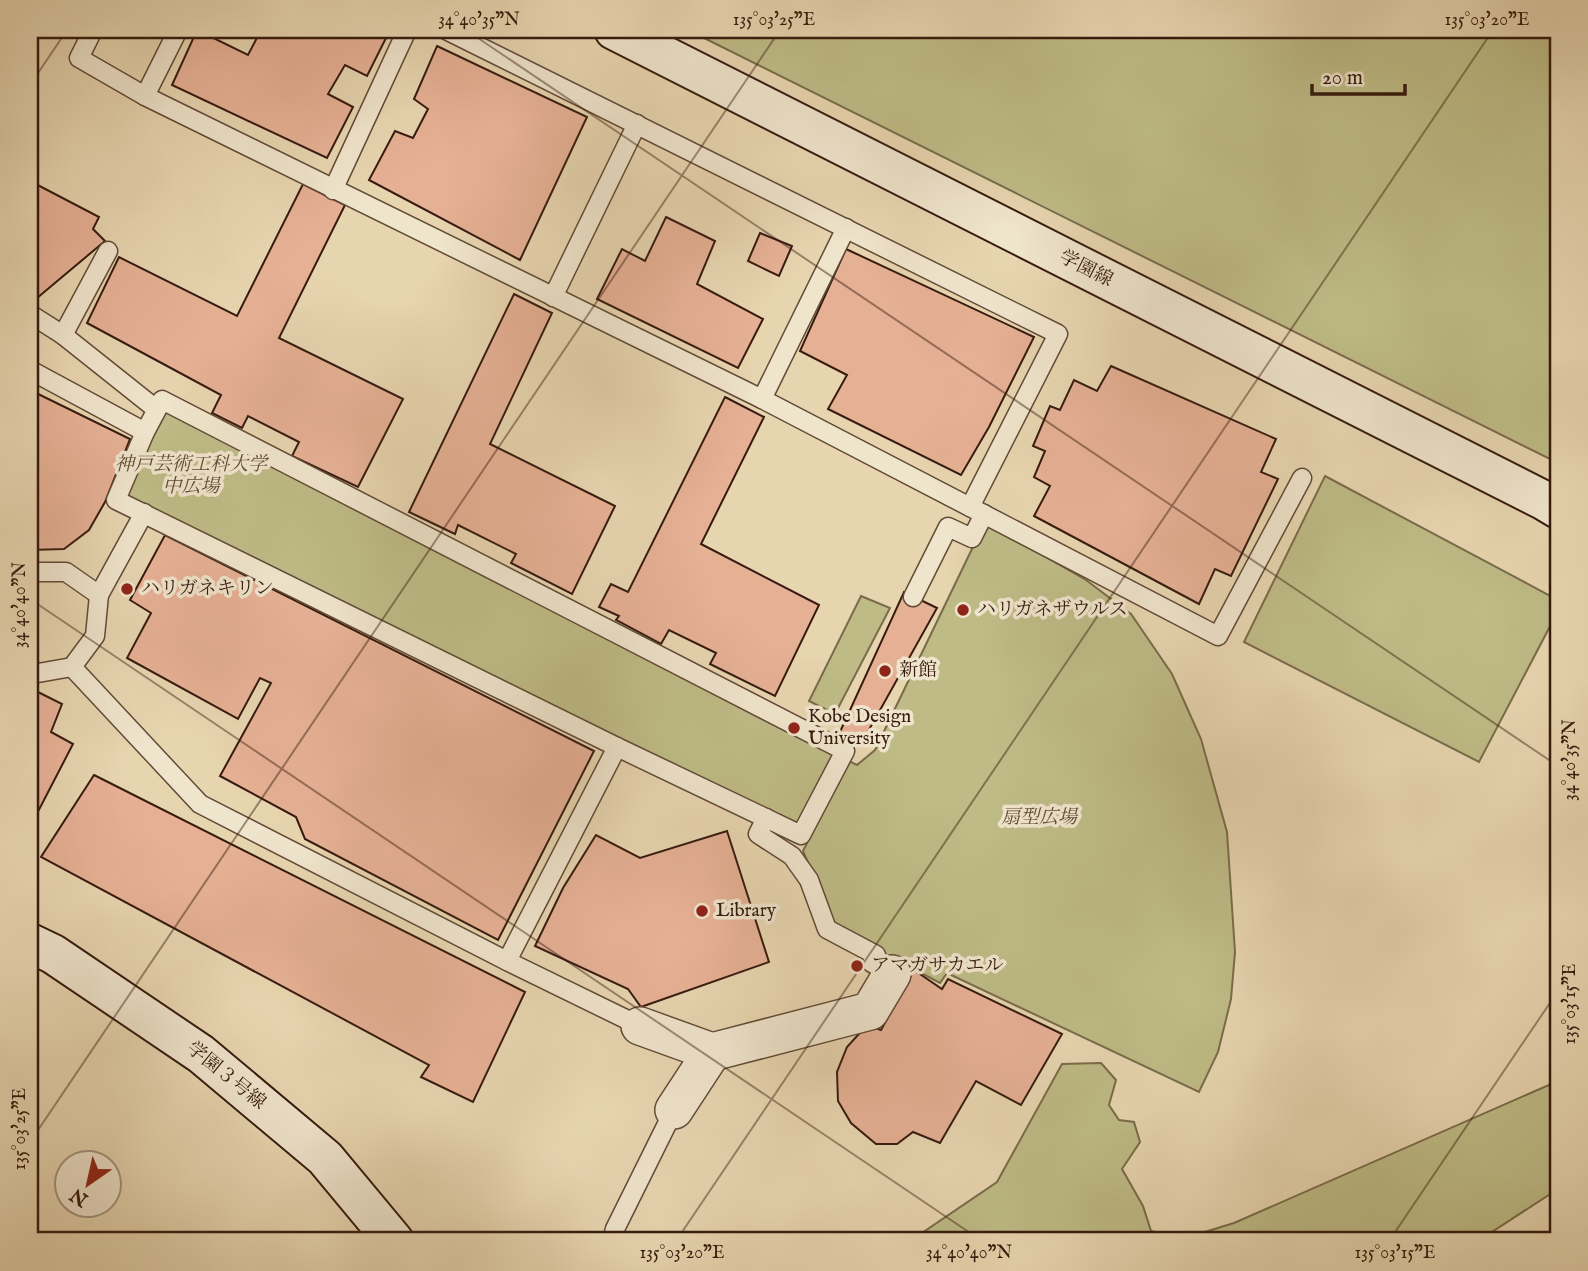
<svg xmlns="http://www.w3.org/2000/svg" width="1588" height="1271" viewBox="0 0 1588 1271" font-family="'IM FELL English','Noto Serif JP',serif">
<rect width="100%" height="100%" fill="#e7d5b0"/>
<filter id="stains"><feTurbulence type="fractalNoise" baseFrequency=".00286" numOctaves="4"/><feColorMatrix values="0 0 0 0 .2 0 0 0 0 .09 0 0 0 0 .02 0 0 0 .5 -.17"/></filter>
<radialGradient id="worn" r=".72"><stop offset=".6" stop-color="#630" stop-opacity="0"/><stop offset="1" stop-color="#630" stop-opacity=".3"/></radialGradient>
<g fill="#bebb86" stroke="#7a6b4a" stroke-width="2">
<polygon points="688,30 1558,30 1558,463"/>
<polygon points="162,400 845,751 801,835 116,500"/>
<polygon points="1325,476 1558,600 1558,611 1479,762 1244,642"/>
<polygon points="985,522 1086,580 1131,614 1172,674 1201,739 1227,832 1235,952 1231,999 1218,1052 1199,1092 947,973 940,983 830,925 822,895 803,851 849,761 857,765 875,750"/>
<polygon points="861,596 890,608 835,714 809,701"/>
<polygon points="1101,1063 1116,1080 1109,1105 1119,1120 1134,1122 1140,1142 1122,1169 1143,1206 1151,1231 1182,1239 1234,1223 1558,1081 1558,1189 1478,1241 936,1241 922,1233 997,1182 1062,1064"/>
</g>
<g fill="#e6b095" stroke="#361b0e" stroke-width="2">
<polygon points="197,30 248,55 261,30 390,30 367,76 345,65 328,94 353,107 327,158 172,85"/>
<polygon points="437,46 587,117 520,260 369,180 395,131 413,138 428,109 414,99"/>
<polygon points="30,181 99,217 93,229 105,241 37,298 30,295"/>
<polygon points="303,184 345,205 279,338 403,399 358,487 292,456 299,442 248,416 242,428 212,413 221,395 87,323 119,257 237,316"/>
<polygon points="666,217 715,241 697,284 763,319 738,368 597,299 622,249 645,261"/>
<polygon points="760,233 792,246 779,276 748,261"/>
<polygon points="846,249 1034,337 989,427 961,475 828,409 847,375 800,351"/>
<polygon points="514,294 552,313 490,444 615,506 572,594 511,563 516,554 458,525 455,534 409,512"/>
<polygon points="1111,366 1276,439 1261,472 1278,479 1231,576 1215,569 1199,604 1034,516 1050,486 1034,477 1045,451 1033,446 1050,406 1060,410 1074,380 1097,391"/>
<polygon points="30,390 130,439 105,502 89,530 64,549 30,550"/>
<polygon points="725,397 764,417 701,544 819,605 775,696 710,664 716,653 669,630 661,644 616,620 619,616 599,607 611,584 628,592"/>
<polygon points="165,535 594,751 498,940 305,839 296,817 220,776 271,683 260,678 238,719 127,658 151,613 130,600"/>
<polygon points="904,592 937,608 860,746 839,734"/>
<polygon points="30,688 62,704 51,732 73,744 30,827"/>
<polygon points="94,775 525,992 473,1102 421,1077 429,1065 41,857"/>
<polygon points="727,831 769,962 641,1007 628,989 535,946 563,888 596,835 640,858"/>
<polygon points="914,970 942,989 948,979 1062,1034 1021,1105 976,1081 940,1143 913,1132 897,1144 876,1144 851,1123 838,1101 837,1072 847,1047 867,1025 881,1030"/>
</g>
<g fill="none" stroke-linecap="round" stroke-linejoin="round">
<defs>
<g id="lane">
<polyline points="93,30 79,58 145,96 762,399 970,507 1058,334 446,30"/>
<polyline points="145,96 178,30"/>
<polyline points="333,190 407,30"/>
<polyline points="553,297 637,124"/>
<polyline points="30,314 63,335 156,409"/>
<polyline points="63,335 108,251"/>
<polyline points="30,370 145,432"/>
<polyline points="762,399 846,228"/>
<polygon points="162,400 845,751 801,835 617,747 116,500 145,432"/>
<polyline points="970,507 1218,636 1302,478"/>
<polyline points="30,572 66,572 99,595 95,636 72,667 38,673 30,669"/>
<polyline points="99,595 144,513"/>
<polyline points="913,597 948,527 972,538 984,514"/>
<polyline points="72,667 200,804 507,961 640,1026"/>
<polyline points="766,818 758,834 792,856 809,880 827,929 876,955 872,963 895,976"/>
<polyline points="507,961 617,747"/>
<polyline points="612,1241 615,1229 674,1110"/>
</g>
<g id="street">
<polyline points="640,1026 712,1052 674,1110"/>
<polyline points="712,1052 870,1011 892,974"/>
</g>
<g id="secondary">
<polyline points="614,30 1543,500 1558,509"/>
<polyline points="30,943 53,954 201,1054 325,1158 394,1241"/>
</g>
</defs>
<use href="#lane" stroke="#624a36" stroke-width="21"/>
<use href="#street" stroke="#624a36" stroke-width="40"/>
<use href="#secondary" stroke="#361b0e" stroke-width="42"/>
<use href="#lane" stroke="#efe4cc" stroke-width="18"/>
<use href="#street" stroke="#efe4cc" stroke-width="37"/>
<use href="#secondary" stroke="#efe4cc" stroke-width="38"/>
</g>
<path fill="none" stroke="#361b0e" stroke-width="2" stroke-opacity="0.45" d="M466,30L1558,766M30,85L67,30M30,599L982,1241M30,1142L780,30M676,1241L1493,30M1389,1241L1558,991"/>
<g fill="#8f2418" stroke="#efe4cc" stroke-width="2.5">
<circle cx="127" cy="589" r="7"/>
<circle cx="963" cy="610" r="7"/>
<circle cx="885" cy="671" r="7"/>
<circle cx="794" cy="728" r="7"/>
<circle cx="702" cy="911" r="7"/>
<circle cx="857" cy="966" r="7"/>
</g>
<g text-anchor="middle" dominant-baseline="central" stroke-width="7" stroke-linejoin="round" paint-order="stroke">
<g font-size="19" fill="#361b0e" stroke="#efe4cc">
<text transform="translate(1086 269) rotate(27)">学園線</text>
<text transform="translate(226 1076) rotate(39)">学園３号線</text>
</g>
<g font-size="19" font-style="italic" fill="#5f4b32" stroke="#efe4cc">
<text x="191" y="465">神戸芸術工科大学<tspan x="191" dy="22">中広場</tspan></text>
<text x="1039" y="818">扇型広場</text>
</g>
<g font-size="19" fill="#361b0e" stroke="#efe4cc" text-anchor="start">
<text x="141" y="589">ハリガネキリン</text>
<text x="977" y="610">ハリガネザウルス</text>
<text x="899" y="671">新館</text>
<text x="808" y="717">Kobe Design<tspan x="808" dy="22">University</tspan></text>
<text x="716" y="911">Library</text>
<text x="871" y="966">アマガサカエル</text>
</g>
</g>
<rect width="1588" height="1271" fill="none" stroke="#e7d5b0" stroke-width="77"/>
<g transform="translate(88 1184) rotate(214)"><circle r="33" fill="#efe4cc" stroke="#a59480" stroke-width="2"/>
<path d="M0-5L12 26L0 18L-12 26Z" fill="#8f2418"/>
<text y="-10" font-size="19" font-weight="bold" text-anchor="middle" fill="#361b0e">N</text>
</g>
<path d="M1312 84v10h93v-10" fill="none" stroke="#361b0e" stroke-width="3.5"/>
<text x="1322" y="84" font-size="21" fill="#361b0e" stroke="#efe4cc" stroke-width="5" paint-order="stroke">20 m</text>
<rect x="38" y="38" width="1512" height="1194" fill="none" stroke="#361b0e" stroke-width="2.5"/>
<g font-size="18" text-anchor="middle" fill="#361b0e">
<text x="479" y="25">34°40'35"N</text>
<text x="774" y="25">135°03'25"E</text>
<text x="1487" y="25">135°03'20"E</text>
<text transform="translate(19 605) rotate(-90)" y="6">34°40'40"N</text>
<text transform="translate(1569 760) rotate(-90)" y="6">34°40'35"N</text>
<text transform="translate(1569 1004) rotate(-90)" y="6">135°03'15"E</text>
<text transform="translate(19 1129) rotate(-90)" y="6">135°03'25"E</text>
<text x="682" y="1258">135°03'20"E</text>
<text x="969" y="1258">34°40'40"N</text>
<text x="1395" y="1258">135°03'15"E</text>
</g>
<rect width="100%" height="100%" filter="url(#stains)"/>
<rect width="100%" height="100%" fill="url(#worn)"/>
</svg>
